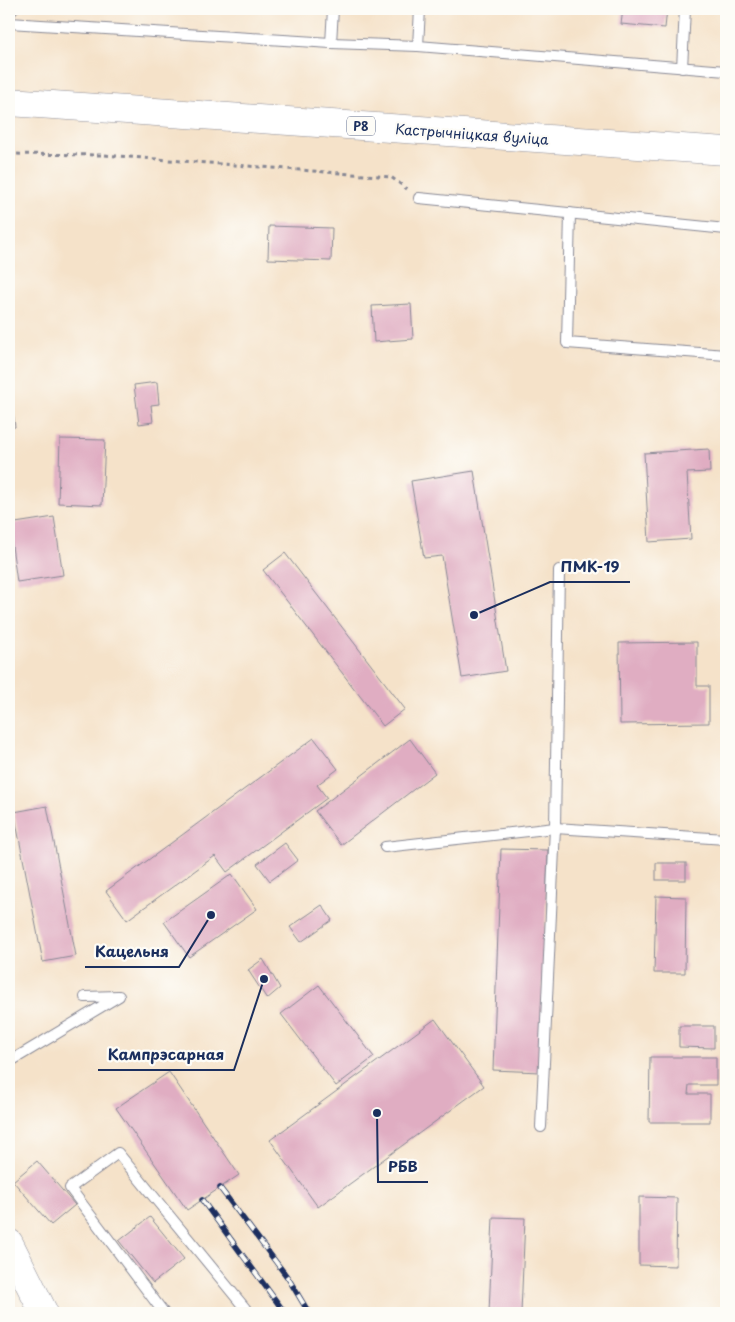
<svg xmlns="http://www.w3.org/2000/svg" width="735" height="1322" viewBox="0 0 735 1322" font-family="'Playpen Sans',sans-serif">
<rect width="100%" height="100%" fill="#fdfcf7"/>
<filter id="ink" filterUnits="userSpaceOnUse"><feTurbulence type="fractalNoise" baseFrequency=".02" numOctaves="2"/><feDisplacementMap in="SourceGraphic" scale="10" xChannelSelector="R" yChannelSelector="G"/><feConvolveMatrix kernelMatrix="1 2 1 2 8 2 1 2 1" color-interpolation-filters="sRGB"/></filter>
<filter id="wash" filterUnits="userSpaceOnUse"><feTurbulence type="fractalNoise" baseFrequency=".0096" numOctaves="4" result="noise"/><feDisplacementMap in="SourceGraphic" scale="20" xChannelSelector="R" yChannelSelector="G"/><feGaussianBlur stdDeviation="1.12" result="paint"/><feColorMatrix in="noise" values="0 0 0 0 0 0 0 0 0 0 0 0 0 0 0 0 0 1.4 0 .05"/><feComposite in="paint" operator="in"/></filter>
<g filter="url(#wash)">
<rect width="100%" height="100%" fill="#f5e2c9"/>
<g id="blocks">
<g fill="#e0adc2">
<polygon points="623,9 667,9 665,28 621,24"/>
<polygon points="269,226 332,228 331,261 268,259"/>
<polygon points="411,304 413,339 374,342 372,306"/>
<polygon points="157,382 159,404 151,405 153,422 139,424 134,385"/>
<polygon points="9,385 10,385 15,427 9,428"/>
<polygon points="60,439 105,440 102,505 58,503"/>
<polygon points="709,449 710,472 687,473 691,539 649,542 644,453"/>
<polygon points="474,471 506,671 462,678 442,556 424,558 411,481"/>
<polygon points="54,517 63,575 17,582 9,524"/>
<polygon points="285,553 405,709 383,726 263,570"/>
<polygon points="697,642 697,686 709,686 709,723 620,724 619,643"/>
<polygon points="314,738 338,769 317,785 327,798 227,872 215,856 127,920 106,891"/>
<polygon points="410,739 435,773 341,845 315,811"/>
<polygon points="47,806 76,956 43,962 14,812"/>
<polygon points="285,843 298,860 270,881 257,864"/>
<polygon points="501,849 548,850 540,1072 493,1070"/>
<rect x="656" y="863" width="30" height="17"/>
<polygon points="232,874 257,909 189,957 164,922"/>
<polygon points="656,896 686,897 685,973 654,973"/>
<polygon points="322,905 332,920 301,942 290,927"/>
<polygon points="263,959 280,988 267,999 248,970"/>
<polygon points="319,985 374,1057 336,1086 281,1014"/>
<polygon points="435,1019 484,1086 318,1207 270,1140"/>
<polygon points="679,1026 714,1026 714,1048 679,1047"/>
<polygon points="9,1033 13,1042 9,1044"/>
<polygon points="650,1057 716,1057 716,1085 689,1085 688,1094 710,1094 710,1122 649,1122"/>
<polygon points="169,1072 239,1175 187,1210 116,1108"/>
<polygon points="37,1161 75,1205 51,1225 13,1181"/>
<polygon points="639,1197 677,1198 676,1266 639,1265"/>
<polygon points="150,1217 184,1259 153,1283 119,1241"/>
<polygon points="493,1217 525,1218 521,1313 489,1313"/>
</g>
</g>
</g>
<g filter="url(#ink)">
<use href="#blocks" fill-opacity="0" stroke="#888894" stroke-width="1"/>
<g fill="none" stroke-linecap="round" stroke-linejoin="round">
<defs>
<g id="lane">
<polyline points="9,14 13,9"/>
<polyline points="9,23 331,43 418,46 726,71"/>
<polyline points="331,43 333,9"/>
<polyline points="418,46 420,9"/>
<polyline points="682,68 685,9"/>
<polyline points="419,198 726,229"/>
<polyline points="570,213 567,343 726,355"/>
<polyline points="385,847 555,828 726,839"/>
<polyline points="9,1062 119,996 85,997"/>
<polyline points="541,1127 555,828 559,570"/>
<polyline points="164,1313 70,1188 118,1153 249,1313"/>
</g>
<polyline id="secondary" points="9,1243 44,1313"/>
<polyline id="primary" points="9,102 726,151"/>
</defs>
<use href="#lane" stroke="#888894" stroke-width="12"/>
<use href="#secondary" stroke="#888894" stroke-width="29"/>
<use href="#primary" stroke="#888894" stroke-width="29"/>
<polyline stroke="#888894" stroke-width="3" stroke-dasharray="4 4" stroke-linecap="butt" points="9,154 104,155 391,177 407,189"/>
<use href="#lane" stroke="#fff" stroke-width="10"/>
<use href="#secondary" stroke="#fff" stroke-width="28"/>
<use href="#primary" stroke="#fff" stroke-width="28"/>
<defs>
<g id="rail">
<polyline points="220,1188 288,1278 309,1313"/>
<polyline points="202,1200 285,1313"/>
</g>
</defs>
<use href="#rail" stroke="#1b2f5e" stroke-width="5.5"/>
<use href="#rail" stroke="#fdfcf7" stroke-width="4" stroke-dasharray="11" stroke-linecap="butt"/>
</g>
</g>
<g text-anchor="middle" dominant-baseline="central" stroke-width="4.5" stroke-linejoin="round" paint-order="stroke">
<rect fill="#fdfcf7" stroke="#5f6c8c" stroke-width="1" x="347" y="116.5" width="28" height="19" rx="4"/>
<g font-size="12" font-weight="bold" fill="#1b2f5e">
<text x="361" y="126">Р8</text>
</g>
<g font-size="14" fill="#1b2f5e" stroke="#fdfcf7">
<text transform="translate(472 134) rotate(4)">Кастрычніцкая вуліца</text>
</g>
</g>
<path fill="none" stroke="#1b2f5e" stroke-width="2" d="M474 615L550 582H630M211 915L179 967H85M264 979L234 1070H98M377 1113L378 1182H428"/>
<g fill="#1b2f5e" stroke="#fdfcf7" stroke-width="2">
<circle cx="474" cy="615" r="5"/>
<circle cx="211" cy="915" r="5"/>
<circle cx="264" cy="979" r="5"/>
<circle cx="377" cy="1113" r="5"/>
</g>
<g font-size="15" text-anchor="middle" font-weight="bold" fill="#1b2f5e" stroke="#fdfcf7" stroke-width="4.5" stroke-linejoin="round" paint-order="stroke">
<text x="590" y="572">ПМК-19</text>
<text x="132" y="957">Кацельня</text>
<text x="166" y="1060">Кампрэсарная</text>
<text x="403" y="1172">РБВ</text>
</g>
<rect width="735" height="1322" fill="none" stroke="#fdfcf7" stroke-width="30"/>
</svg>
